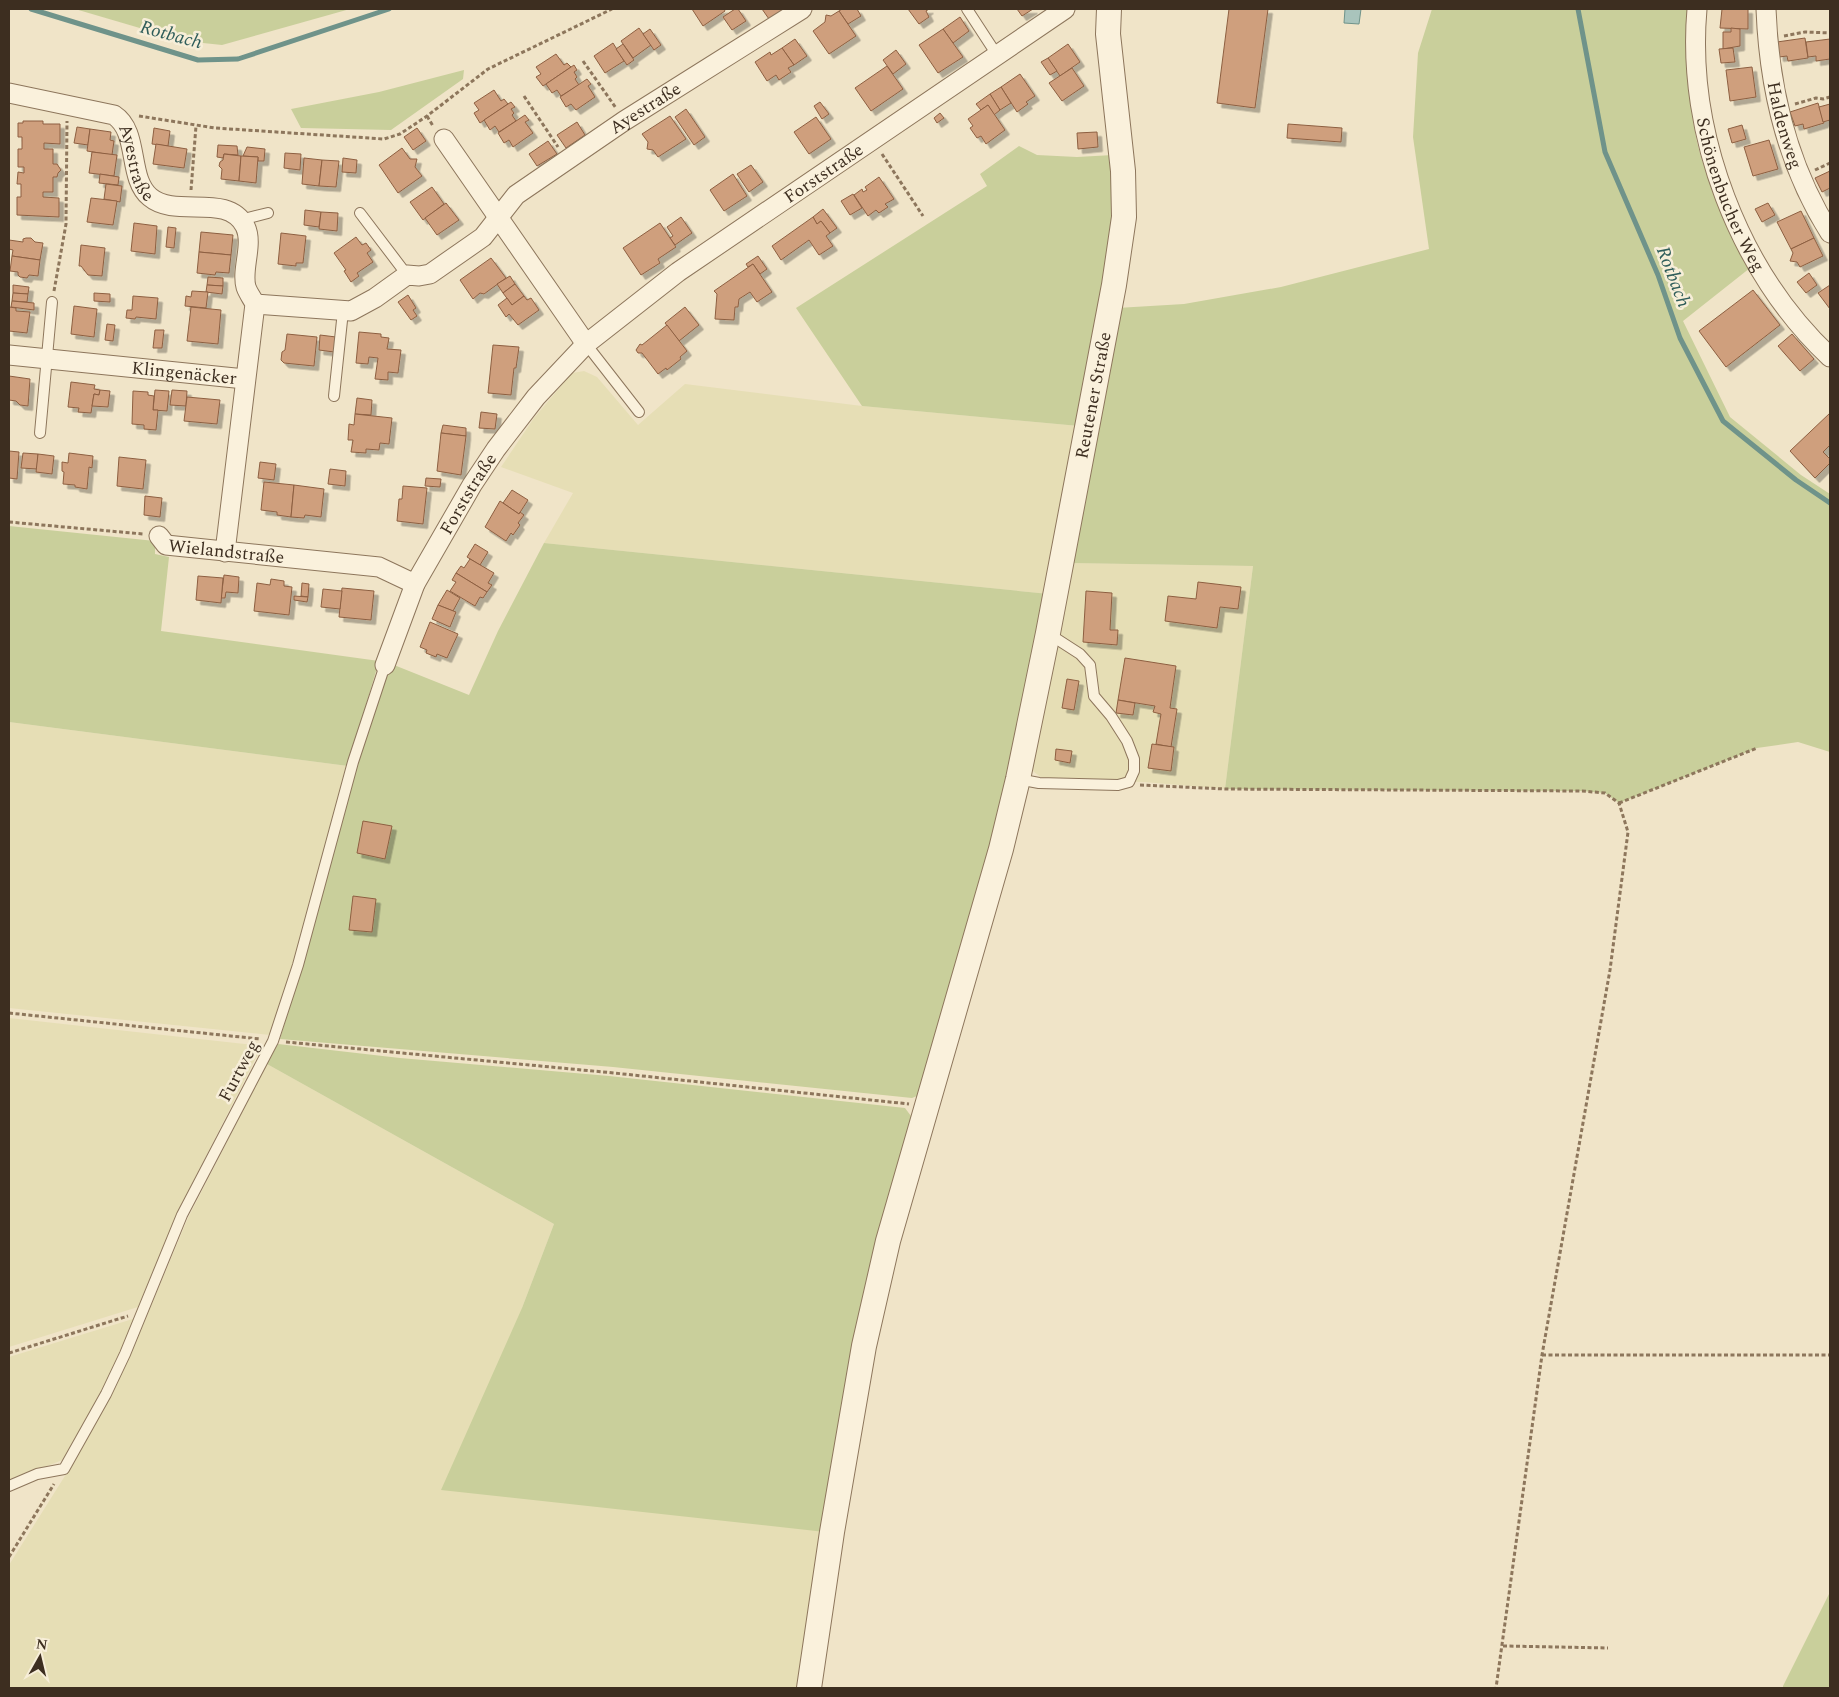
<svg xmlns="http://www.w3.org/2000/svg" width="1839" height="1697" viewBox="0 0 1839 1697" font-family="Spectral,serif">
<defs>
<filter id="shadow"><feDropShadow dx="4.5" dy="4.5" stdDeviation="0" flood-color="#0004"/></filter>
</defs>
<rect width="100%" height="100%" fill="#f0e4c8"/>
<g fill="#e6deb5">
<polygon points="584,371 597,377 638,425 685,384 862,406 1079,426 1049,594 544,543 573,493 501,467 534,418 572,373"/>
<polygon points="1069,563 1253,566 1225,789 1144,782 1043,779 1033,771 1030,760"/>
<polygon points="9,722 348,766 294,963 270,1035 9,1008"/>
<polygon points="9,1018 262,1046 177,1213 138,1307 9,1347"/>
<polygon points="267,1064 554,1224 522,1308 825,1532 803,1688 9,1688 9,1565 68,1471 130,1356 188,1218"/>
<polygon points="136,1318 102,1393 65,1459 9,1481 9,1357"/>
</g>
<g fill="#c9cf9b">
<polygon points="75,9 350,9 222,45 184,41"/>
<path d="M1432,9H1688C1683,49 1690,122 1702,160C1714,198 1733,233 1750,268L1683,321L1730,417L1801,475L1830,494V752L1798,742L1757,748L1619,803L1605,793L1582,791L1225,789L1253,566L1069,563L1117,308L1184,304L1281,287L1429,249L1413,137L1418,53Z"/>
<polygon points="464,70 463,79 391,130 301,128 291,109 379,92"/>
<polygon points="1019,146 1037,155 1077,157 1113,155 1115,217 1079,426 862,406 796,308 987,186 980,174"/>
<polygon points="9,526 155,541 155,554 169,557 161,631 379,661 348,766 9,722"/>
<polygon points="544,543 1049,594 1010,777 922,1094 912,1098 613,1067 280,1039 302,965 356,767 389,663 469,695 498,631"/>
<polygon points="278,1044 400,1058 609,1076 905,1108 914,1120 825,1532 441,1490 522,1308 554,1224 267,1064"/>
<polygon points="1830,1592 1830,1688 1783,1688 1783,1686"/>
</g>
<polygon fill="#a9c4bc" stroke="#6f938a" points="1345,9 1361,9 1359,24 1344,23"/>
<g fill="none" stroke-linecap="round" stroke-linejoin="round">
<g stroke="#6f938a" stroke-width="5">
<polyline points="31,9 198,60 238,59 389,9"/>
<polyline points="1578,9 1605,152 1658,275 1680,338 1723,421 1796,480 1830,503"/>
</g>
</g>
<g fill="#cf9f7d" stroke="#8d5f41" filter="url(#shadow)">
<polygon points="692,9 724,9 725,11 703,26"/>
<polygon points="735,9 738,9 746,21 732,30 723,17"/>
<polygon points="762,9 784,9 769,19"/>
<polygon points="842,9 857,9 861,16 848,24 839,11"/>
<polygon points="908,9 929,9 926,11 929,17 919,24"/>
<polygon points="1017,9 1033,9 1022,16"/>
<polygon points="1229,9 1268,9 1255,108 1217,103"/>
<polygon points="1722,9 1748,9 1748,29 1720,28"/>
<polygon points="839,11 856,36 829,54 813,31 825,22 826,15 831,16"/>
<polygon points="960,17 969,31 953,43 943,29"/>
<polygon points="639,28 651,45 633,58 621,41"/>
<polygon points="1731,28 1740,29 1740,46 1723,49 1723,32 1731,32"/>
<polygon points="650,29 661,45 654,50 643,34"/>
<polygon points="943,29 963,57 938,73 919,45"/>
<polygon points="1805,38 1808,58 1788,61 1787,56 1779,57 1777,42"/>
<polygon points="795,39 807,56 794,65 782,48"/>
<polygon points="1830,39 1830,59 1816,61 1816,56 1808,57 1806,42"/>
<polygon points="613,43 624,61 605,73 594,56"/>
<polygon points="623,44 634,60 627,65 616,49"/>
<polygon points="1068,44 1080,62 1060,76 1048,58"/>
<polygon points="782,48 794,65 788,68 791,72 779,80 776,75 767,81 755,62 770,52 771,55"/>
<polygon points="1733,48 1735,62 1721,63 1719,49"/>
<polygon points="896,50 906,64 893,74 883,60"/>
<polygon points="556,54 564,65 567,63 571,67 543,86 536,77 541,74 536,67"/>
<polygon points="1048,58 1057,71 1050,75 1041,62"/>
<polygon points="574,65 577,70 574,72 577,77 575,79 579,85 561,96 557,90 552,93 546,84"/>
<polygon points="887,66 903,89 871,111 855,88"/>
<polygon points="1752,67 1756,97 1730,101 1726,70"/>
<polygon points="1072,68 1084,86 1062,101 1049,83"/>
<polygon points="1020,74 1035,96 1026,102 1028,104 1017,112 1001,87"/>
<polygon points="587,79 591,84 588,86 595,97 576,110 571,104 566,107 560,97"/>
<polygon points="1001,87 1011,103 1000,110 990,94"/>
<polygon points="494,90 501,101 504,99 508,104 480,123 474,113 479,110 474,103"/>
<polygon points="990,94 1000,110 994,115 988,105 981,110 976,104"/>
<polygon points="511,102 515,107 511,109 514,113 512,115 516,121 499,132 495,126 490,130 484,120"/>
<polygon points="820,102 829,114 822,119 814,106"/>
<polygon points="1818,103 1824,123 1804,129 1803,124 1795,126 1790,112"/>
<polygon points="1830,104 1830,120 1823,122 1819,107"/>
<polygon points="988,105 1005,130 986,144 981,136 977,138 970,128 973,126 968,119"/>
<polygon points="686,109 705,137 694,145 675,117"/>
<polygon points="940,113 944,118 937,123 934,118"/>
<polygon points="525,115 529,120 525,122 533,133 513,147 509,140 504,143 498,133"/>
<polygon points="670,116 686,139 658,157 653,150 647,149 648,142 642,134"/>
<polygon points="816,117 831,139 809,154 794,132"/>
<polygon points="23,121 43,121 43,124 60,124 60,144 44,143 44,149 53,149 53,164 57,164 61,170 58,173 57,177 53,177 53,192 43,192 43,197 59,198 59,217 17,215 17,197 21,197 21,184 17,184 18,172 24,173 24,167 18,167 18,149 22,149 22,137 18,137 18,123 23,123"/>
<polygon points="577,122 585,135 566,148 557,135"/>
<polygon points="1288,124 1342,128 1341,142 1287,138"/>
<polygon points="1742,125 1746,139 1732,143 1728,129"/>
<polygon points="77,127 90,129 88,145 74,143"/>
<polygon points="154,128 170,131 168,146 152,144"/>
<polygon points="417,128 426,141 413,150 404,137"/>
<polygon points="90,129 111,132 110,140 114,141 112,155 87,151"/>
<polygon points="1097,132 1098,147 1078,149 1077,133"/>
<polygon points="1769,140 1778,169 1753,176 1744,147"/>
<polygon points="548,141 557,154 537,166 529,154"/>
<polygon points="156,144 187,149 184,168 153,164"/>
<polygon points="218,145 237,146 238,155 224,154 223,158 217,157"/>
<polygon points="247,147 265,149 264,161 258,161 258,157 243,156"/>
<polygon points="402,148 410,159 417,159 415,167 422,176 398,193 379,165"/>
<polygon points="92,152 117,155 114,176 89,173"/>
<polygon points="285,153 301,154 300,170 284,168"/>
<polygon points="224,154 241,156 239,181 221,179 222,169 219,166 220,162 223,160"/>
<polygon points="241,156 258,157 256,183 239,181"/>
<polygon points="304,158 322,160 319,186 302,184"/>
<polygon points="343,158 357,160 356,173 342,172"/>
<polygon points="322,160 339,161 336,187 319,186"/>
<polygon points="751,165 763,182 749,192 737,174"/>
<polygon points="1830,171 1830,190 1830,188 1822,192 1815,178"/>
<polygon points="100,174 119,177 118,185 99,183"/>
<polygon points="733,174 747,196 724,211 710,190"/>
<polygon points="879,177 894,199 885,204 888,207 879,213 876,210 868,216 854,195 862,189 863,192 867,190 865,187"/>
<polygon points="106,184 122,186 120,202 104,199"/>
<polygon points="432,187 444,204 423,220 410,202"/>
<polygon points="853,194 862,208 850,215 841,201"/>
<polygon points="91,198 117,201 113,225 87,222"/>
<polygon points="446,203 459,220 437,235 425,218"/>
<polygon points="1768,203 1775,215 1762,222 1755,209"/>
<polygon points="823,209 837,228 830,233 821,221 817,224 813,217"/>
<polygon points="305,210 321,212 319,227 304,225"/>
<polygon points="1801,211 1814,238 1791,249 1777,222"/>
<polygon points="321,212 338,213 337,231 319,229"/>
<polygon points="681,217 692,233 675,245 670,238 673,236 667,227"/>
<polygon points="813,217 817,224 821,221 830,233 826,236 833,246 819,255 809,240 781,260 772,246"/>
<polygon points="134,223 157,226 155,254 131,251"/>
<polygon points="660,223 676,247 658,259 660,263 641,275 623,248"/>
<polygon points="168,227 176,228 174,248 166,247"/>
<polygon points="201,232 233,235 231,255 199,252"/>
<polygon points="281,233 306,236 303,263 296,263 296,266 278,264"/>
<polygon points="356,237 362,245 366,243 371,250 367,253 373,262 357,273 359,276 351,282 344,271 346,270 334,253"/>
<polygon points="26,238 31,238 35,242 43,243 40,260 12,256 13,250 9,249 9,240 23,242 23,239"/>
<polygon points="1814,238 1823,256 1800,267 1797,262 1790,261 1793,253 1791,249"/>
<polygon points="81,245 105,248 102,276 88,275 81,266 79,266"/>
<polygon points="199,252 231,255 229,273 216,272 215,275 197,273"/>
<polygon points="12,256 40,260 38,276 29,275 27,278 20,277 18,275 18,272 10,271"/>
<polygon points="758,256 767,269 760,274 753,264 748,267 746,264"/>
<polygon points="491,258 506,278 484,294 480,293 473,299 460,280"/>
<polygon points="753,264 772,292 757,302 750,292 739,299 738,307 735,307 734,320 715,319 717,294 714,291"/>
<polygon points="1809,273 1817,285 1806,293 1797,282"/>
<polygon points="510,276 515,284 503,293 497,284"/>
<polygon points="208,277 223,278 223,286 207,285"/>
<polygon points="515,284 524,296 512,305 503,293"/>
<polygon points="13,285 29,287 28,294 13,293"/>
<polygon points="207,285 223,286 222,294 206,292"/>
<polygon points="1830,285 1830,309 1818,293"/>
<polygon points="1753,290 1780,325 1726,367 1699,331"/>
<polygon points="192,291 208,292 206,308 185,306 186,296 191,297"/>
<polygon points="13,293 28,294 27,302 12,301"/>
<polygon points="94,293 110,294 110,302 94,301"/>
<polygon points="408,295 416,308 413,310 417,316 411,320 398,302"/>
<polygon points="133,296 158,298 156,319 136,317 135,319 126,318 127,310 132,310"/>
<polygon points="524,296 527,300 531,298 539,310 518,325 509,314 506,317 498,305 507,298 512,305"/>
<polygon points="12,301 34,303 34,310 11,307"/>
<polygon points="74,306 97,309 94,337 71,334"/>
<polygon points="9,307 16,308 16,311 30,312 27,333 9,331"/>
<polygon points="191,307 221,310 218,344 187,341"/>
<polygon points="685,307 699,325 679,341 665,323"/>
<polygon points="107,324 115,325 113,341 105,340"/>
<polygon points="667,325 687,351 680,357 681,359 667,370 666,368 658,374 642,353 638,353 636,350 640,344 642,345"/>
<polygon points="155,330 164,330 162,348 153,348"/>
<polygon points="359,332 381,334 381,337 389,338 387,349 401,350 398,373 388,372 388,380 375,379 378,358 369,357 368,364 356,363"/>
<polygon points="287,334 317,337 314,366 284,363 281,360 282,352 285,350"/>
<polygon points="1792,334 1814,359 1800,371 1778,346"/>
<polygon points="320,335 336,337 334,352 319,350"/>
<polygon points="493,345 519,347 516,368 514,368 511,395 488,393"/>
<polygon points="9,376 30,379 28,406 20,405 16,401 9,400"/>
<polygon points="71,382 95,385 94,389 100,390 99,395 94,394 91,413 78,412 79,408 68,407"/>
<polygon points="100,390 110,391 108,407 92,406 94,394 99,395"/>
<polygon points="155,390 169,391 167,411 153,410"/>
<polygon points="172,390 187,391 186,406 170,405"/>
<polygon points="133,391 148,392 148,395 154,396 153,410 158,410 156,430 144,429 144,425 132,424"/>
<polygon points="187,397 220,400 217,424 184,421"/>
<polygon points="357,398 372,400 371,415 355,414"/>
<polygon points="481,412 497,414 495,429 479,428"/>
<polygon points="1830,413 1830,445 1823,452 1830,459 1830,463 1815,478 1790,451"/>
<polygon points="355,414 392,418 389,444 380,443 379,450 366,449 366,453 351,452 353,440 348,440 349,424 354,425"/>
<polygon points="443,425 466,428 466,436 441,433"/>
<polygon points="441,433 466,436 461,475 437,471"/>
<polygon points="9,451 19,452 17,479 9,478"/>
<polygon points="23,453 38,454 37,469 21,468"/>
<polygon points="69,453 93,456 92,468 89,467 87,489 75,487 75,485 63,484 64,472 62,471 62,462 68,463"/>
<polygon points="38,454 54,456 52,474 36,472"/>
<polygon points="119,457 146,460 143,489 117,486"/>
<polygon points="260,462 276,464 274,480 258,478"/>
<polygon points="330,469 346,471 345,486 328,484"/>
<polygon points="426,478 441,479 440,487 425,486"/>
<polygon points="264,482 294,485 291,517 277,515 277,512 261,510"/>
<polygon points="294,485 324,489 321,517 305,515 304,518 291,517"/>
<polygon points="403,486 427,488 423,524 397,521 399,499 402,499"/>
<polygon points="512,490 528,500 519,514 503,503"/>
<polygon points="145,496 162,498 160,517 144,515"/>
<polygon points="500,501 519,514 520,512 524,515 518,523 520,525 513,535 511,533 506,541 485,527"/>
<polygon points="475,544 488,552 480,565 467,557"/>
<polygon points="470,559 494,573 488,583 492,585 487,592 456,573 461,566 464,568"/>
<polygon points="456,573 487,592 483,598 480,597 475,606 450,591 456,582 452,580"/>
<polygon points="224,575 239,577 238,593 226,592 225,598 221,598"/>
<polygon points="198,576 223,578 221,603 196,600"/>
<polygon points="271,579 284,581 284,586 292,587 289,615 254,611 257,583 270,585"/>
<polygon points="1198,582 1241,587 1238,609 1220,607 1217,628 1165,621 1168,596 1196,599"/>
<polygon points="302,583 309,584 308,597 301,596"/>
<polygon points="342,588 374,591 371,620 339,617"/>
<polygon points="323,589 342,591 340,609 321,607"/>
<polygon points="447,590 460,598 453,611 438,605"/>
<polygon points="1086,591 1112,593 1110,630 1118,630 1117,645 1083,642"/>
<polygon points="294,596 308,597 307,602 294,600"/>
<polygon points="438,605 456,612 450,627 432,619"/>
<polygon points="430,622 458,634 447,658 437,654 436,657 426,653 427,650 420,647"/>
<polygon points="1125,658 1176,666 1170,708 1177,709 1171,747 1156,744 1161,714 1153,712 1155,706 1118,700"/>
<polygon points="1067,679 1079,681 1074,710 1062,708"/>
<polygon points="1118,700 1135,703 1133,715 1116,713"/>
<polygon points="1152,744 1174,747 1171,771 1148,768"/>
<polygon points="1056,749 1072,751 1070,763 1055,760"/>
<polygon points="363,821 392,826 385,859 357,853"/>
<polygon points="353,896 376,899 372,932 349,930"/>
</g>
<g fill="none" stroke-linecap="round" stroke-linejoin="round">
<defs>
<g id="service">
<polyline points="967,9 997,55"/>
<polyline points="360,213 407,275"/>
<polyline points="240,220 268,213"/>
<polyline points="586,344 639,412"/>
<polyline points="334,396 343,311"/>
<polyline points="40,433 52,302"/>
<polyline points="1018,779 1039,783 1118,785 1129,782 1134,771 1134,759 1127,741 1111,716 1094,696 1090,665 1080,654 1049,634"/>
<polyline points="9,1486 37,1474 64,1469 106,1394 125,1354 182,1215 273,1041 298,965 353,762 385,665"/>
</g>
<g id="minor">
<path id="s1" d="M1697,9C1686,133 1739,272 1830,357"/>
<path id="s2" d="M1766,9C1769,88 1787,165 1830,233"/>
<path id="s3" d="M9,93L114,115C140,132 127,178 150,197C176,219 227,192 245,226C254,244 241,269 246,287C248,293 252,298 255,304L225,552"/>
<polyline points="444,139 586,344"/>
<path id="s4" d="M255,304L351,311L375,298L407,275L419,276L430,274L483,237L516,195L624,121L802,9"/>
<path id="s5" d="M9,355L245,379"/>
<path id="s6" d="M159,536L166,545L379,567L415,584"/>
<path id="s7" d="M385,665L415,584L472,485L496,449L536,397L586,344L678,272L1065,9"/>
</g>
<g id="tertiary">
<path id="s8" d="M809,1688L832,1532L864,1346L888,1241L1001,849L1018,779L1048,633L1114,285L1124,217L1123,171L1108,34L1109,9"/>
</g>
</defs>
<use href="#service" stroke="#8d765c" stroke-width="12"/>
<use href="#minor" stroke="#8d765c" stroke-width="21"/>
<use href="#tertiary" stroke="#8d765c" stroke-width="26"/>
<g stroke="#8d765c" stroke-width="3" stroke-dasharray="4 2.5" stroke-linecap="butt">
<polyline points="1784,36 1805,32 1830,33"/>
<polyline points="583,61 616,108"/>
<polyline points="524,96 558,147"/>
<polyline points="1795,104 1816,98 1823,99 1830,97"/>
<polyline points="139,116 215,128 384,139 400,134 427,116 488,69 612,9"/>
<polyline points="427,116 433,126"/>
<polyline points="882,154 923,216"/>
<polyline points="1815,170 1830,163"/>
<polyline points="191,190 196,126"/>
<polyline points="54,291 66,224 67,121"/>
<polyline points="9,522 143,534"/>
<polyline points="1140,785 1225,789 1582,791 1605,793 1619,803 1628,832 1610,970 1542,1355 1496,1688"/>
<polyline points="1619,803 1757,748"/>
<polyline points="9,1013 260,1039"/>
<polyline points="286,1042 614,1073 909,1104"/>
<polyline points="9,1353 128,1316"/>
<polyline points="1542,1355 1830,1355"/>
<polyline points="9,1557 54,1484"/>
<polyline points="1503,1646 1608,1648"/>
</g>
<use href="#service" stroke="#faf1dc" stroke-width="10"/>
<use href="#minor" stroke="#faf1dc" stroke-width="19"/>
<use href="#tertiary" stroke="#faf1dc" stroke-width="24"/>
</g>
<g text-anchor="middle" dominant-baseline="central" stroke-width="5" stroke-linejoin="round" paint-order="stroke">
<g font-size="18" fill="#3d2e20" stroke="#f7eed8">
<text stroke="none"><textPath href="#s4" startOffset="460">Ayestraße</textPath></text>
<text stroke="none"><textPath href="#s2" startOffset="118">Haldenweg</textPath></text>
<text stroke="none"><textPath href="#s3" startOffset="161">Ayestraße</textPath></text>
<text stroke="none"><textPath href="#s7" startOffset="675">Forststraße</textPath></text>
<text stroke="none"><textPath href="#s1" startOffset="191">Schönenbucher Weg</textPath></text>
<text stroke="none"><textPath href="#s5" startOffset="176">Klingenäcker</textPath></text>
<text stroke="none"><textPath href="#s8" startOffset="1325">Reutener Straße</textPath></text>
<text stroke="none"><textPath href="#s7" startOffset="191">Forststraße</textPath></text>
<text stroke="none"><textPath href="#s6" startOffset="72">Wielandstraße</textPath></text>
<text transform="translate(239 1071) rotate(-62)">Furtweg</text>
</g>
<g font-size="19" font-style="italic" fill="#2f5d5a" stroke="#f7eed8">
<text transform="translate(171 35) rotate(15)">Rotbach</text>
<text transform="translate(1673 277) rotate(69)">Rotbach</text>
</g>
</g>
<rect width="1839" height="1697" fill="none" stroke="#3d2e20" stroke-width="20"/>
<g transform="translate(40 1657) rotate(8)" stroke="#f7eed8" stroke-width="4" paint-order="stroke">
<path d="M0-4L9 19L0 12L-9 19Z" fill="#3d2e20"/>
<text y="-8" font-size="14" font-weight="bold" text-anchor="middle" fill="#3d2e20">N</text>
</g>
</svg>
